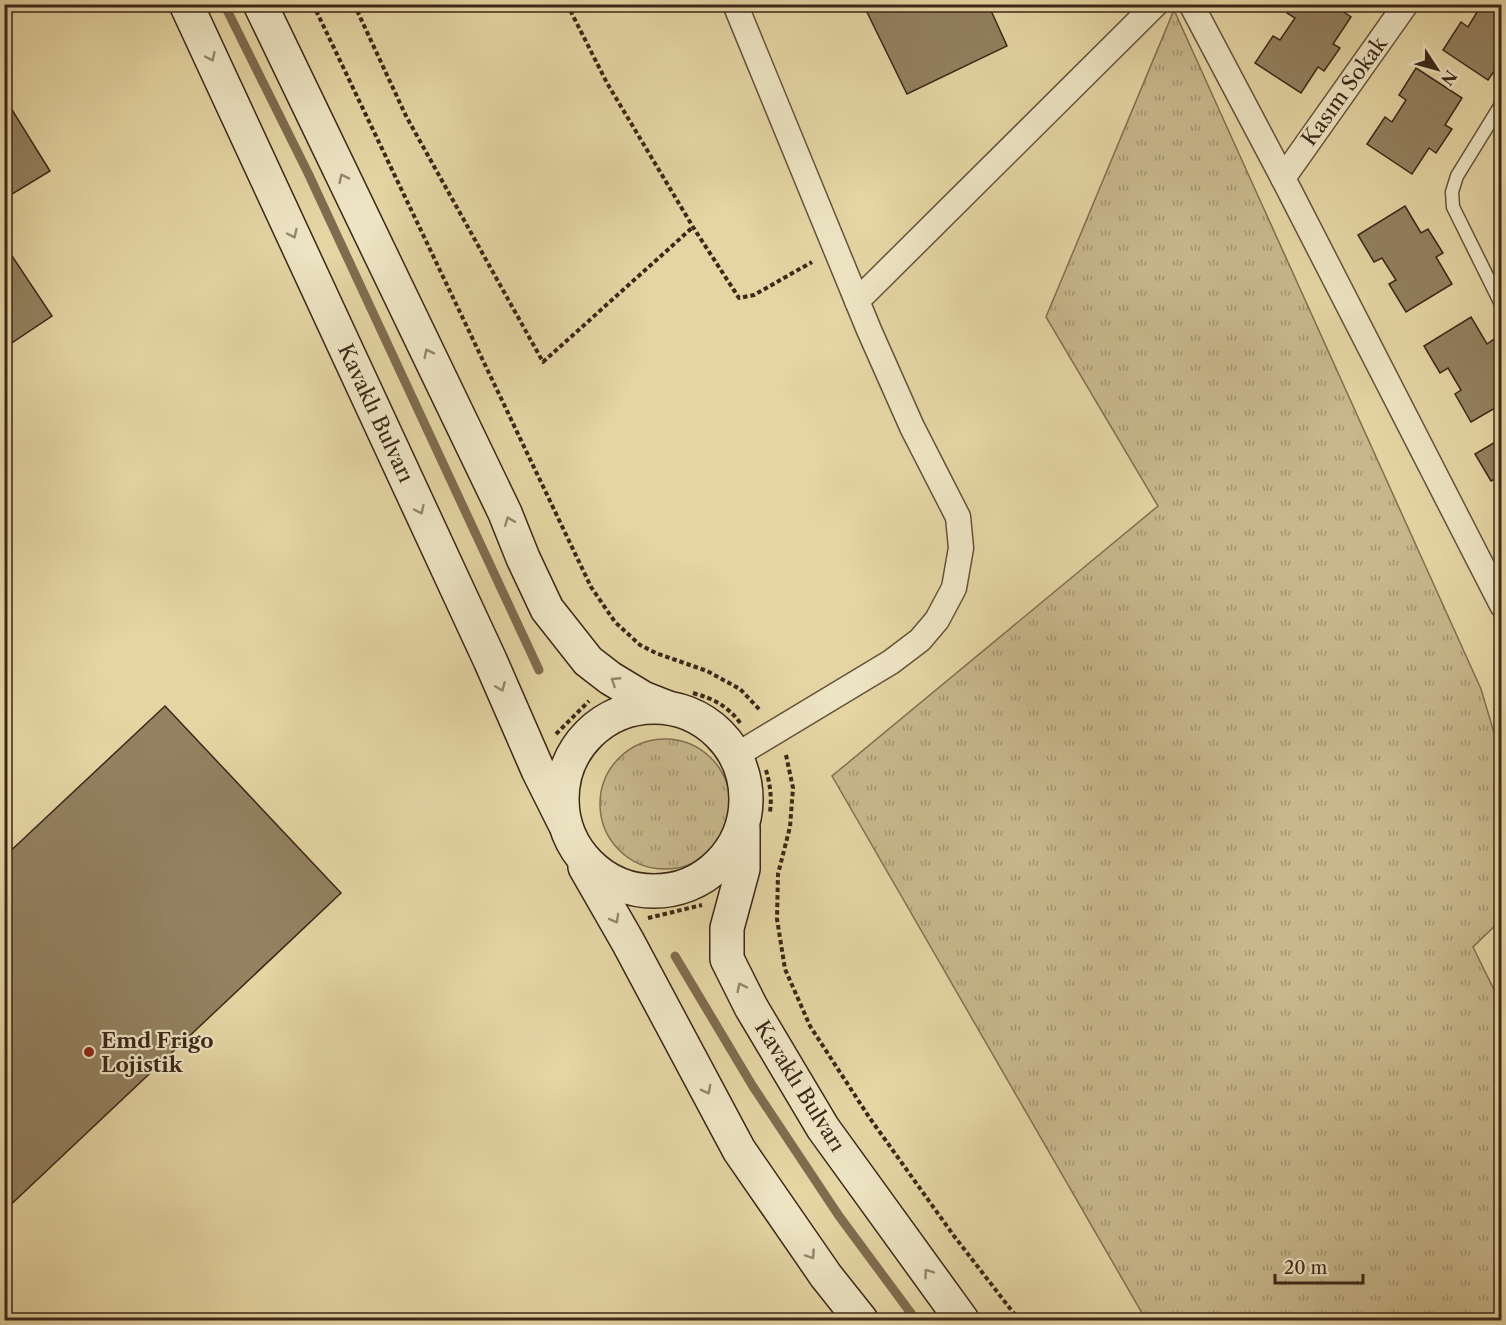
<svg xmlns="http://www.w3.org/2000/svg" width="1506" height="1325" viewBox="0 0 1506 1325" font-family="'Libre Caslon Text',serif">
<defs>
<pattern id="grass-tufts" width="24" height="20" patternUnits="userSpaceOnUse" patternTransform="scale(1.5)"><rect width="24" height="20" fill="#c7b78b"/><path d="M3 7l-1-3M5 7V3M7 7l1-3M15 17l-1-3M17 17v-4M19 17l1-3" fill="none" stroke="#a39571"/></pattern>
</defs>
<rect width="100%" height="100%" fill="#e4d5a3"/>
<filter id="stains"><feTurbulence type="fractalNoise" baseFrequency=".00333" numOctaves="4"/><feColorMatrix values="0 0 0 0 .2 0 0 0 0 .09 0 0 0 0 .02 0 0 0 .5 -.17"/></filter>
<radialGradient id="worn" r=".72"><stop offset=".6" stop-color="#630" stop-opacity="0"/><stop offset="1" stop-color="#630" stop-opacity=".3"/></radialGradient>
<g fill="url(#grass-tufts)" stroke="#826f52" stroke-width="1.5">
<polygon points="1174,10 1481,689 1501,756 1501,920 1473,947 1501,1004 1501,1320 1146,1320 832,776 1158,506 1046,317"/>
<circle cx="665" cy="804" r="65"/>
</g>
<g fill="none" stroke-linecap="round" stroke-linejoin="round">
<g stroke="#7f6c4f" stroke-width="9">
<polyline points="224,4 308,173 539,670"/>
<polyline points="675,956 752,1085 839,1216 916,1320"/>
</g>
</g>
<g fill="#938160" stroke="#3c2718" stroke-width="1.5">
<polygon points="863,4 988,4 1007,46 907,94"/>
<polygon points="1293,4 1332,4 1351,17 1333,44 1340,48 1324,71 1318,67 1301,93 1255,63 1273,36 1280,40 1295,18 1287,13"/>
<polygon points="1482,4 1502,4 1502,60 1488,80 1443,50 1461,22 1468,27"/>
<polygon points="1416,68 1462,98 1445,125 1452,129 1436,153 1429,148 1412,174 1367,144 1385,117 1392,122 1406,100 1399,95"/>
<polygon points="4,97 50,171 4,199"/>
<polygon points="1405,206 1421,233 1428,229 1443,253 1436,257 1452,284 1406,312 1389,284 1396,280 1382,258 1374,262 1358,235"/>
<polygon points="4,244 52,316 4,348"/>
<polygon points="1471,317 1487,344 1494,339 1502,351 1502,404 1471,422 1455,394 1461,390 1448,368 1440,373 1424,346"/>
<polygon points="1502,438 1502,481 1499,477 1491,481 1475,454"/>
<polygon points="165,706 341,893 4,1211 4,857"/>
</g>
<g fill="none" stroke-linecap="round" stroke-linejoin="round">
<defs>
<polyline id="lane" points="1502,103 1457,176 1452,192 1453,207 1502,306"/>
<g id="street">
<polyline points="1191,4 1283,178 1502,605"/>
<polyline points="1283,178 1406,4"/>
<polyline points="857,301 1156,4"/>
<polyline points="735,756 891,662 920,640 937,620 954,588 961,548 958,517 912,427 869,330 735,4"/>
</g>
<g id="secondary">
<polyline points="186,4 490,660 538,770 564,822"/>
<polyline points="260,4 505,513 523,558 547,609 588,661 610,678 643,698 666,707"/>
<circle cx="654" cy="799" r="92"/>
<polyline points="743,828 743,869 727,928 727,959 751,1007 823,1128 962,1320"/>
<polyline points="585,867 628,942 739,1150 826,1276 861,1320"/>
</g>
</defs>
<use href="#lane" stroke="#66523b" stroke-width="15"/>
<use href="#street" stroke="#66523b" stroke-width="27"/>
<use href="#secondary" stroke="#3c2718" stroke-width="36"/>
<g stroke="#3c2718" stroke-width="4" stroke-dasharray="4.5 3" stroke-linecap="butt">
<polyline points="313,4 591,587 615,622 640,645 656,653 707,671 740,689 760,710"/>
<polyline points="354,4 406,116 543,362 693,227"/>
<polyline points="567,4 607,83 693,227 739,298 754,295 812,262"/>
<path d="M693,693C714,699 728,706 741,724"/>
<polyline points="556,734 589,701"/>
<polyline points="786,755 793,788 790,827 778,874 777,919 785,969 810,1026 869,1117 954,1236 1019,1320"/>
<path d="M766,770C770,784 772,797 770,812"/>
<polyline points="648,918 702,905"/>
</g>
<use href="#lane" stroke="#ede4c3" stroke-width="12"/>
<use href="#street" stroke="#ede4c3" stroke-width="24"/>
<use href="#secondary" stroke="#ede4c3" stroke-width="33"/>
</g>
<defs><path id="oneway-chevron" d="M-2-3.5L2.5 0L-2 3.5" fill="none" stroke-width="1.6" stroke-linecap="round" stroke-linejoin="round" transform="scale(1.5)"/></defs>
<g stroke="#94866e">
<use href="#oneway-chevron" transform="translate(211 57) rotate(65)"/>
<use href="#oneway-chevron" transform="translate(343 178) rotate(-116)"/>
<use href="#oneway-chevron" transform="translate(293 234) rotate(65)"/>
<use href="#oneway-chevron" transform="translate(428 353) rotate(-116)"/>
<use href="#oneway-chevron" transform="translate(420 510) rotate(65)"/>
<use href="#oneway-chevron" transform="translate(509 521) rotate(-112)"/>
<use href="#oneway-chevron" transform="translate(615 681) rotate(-147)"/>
<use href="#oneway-chevron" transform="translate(501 687) rotate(67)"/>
<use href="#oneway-chevron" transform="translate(615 919) rotate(61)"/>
<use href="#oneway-chevron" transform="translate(741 987) rotate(-116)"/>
<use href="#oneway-chevron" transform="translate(707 1090) rotate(62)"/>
<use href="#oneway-chevron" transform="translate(811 1255) rotate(56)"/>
<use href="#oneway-chevron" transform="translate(928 1273) rotate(-126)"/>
</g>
<circle fill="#8f2418" stroke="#ede4c3" stroke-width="2" cx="89" cy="1052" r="6"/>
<g text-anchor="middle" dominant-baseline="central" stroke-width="4.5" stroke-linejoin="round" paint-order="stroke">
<g font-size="21" fill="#3c2718" stroke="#ede4c3">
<text transform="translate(1344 91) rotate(-54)">Kasım Sokak</text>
<text transform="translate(376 413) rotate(65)">Kavaklı Bulvarı</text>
<text transform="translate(800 1086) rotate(58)">Kavaklı Bulvarı</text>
</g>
<g font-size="21" font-weight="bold" fill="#3c2718" stroke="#ede4c3" text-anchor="start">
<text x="101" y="1040">Emd Frigo<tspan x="101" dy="24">Lojistik</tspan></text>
</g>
</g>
<rect width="1506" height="1325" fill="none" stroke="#e4d5a3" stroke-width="24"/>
<rect x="6" y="6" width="1494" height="1313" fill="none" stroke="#3c2718" stroke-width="3"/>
<rect x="12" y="12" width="1482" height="1301" fill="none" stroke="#3c2718" stroke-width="1.5"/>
<g transform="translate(1437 69) rotate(126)" stroke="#ede4c3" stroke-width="4.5" paint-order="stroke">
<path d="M0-4.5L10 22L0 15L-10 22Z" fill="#3c2718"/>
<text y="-9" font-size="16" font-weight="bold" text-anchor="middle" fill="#3c2718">N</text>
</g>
<path d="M1275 1274v9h88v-9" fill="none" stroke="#3c2718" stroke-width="3"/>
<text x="1284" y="1274" font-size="18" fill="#3c2718" stroke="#ede4c3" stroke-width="4.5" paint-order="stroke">20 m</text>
<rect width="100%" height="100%" filter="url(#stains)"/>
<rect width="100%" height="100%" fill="url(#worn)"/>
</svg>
